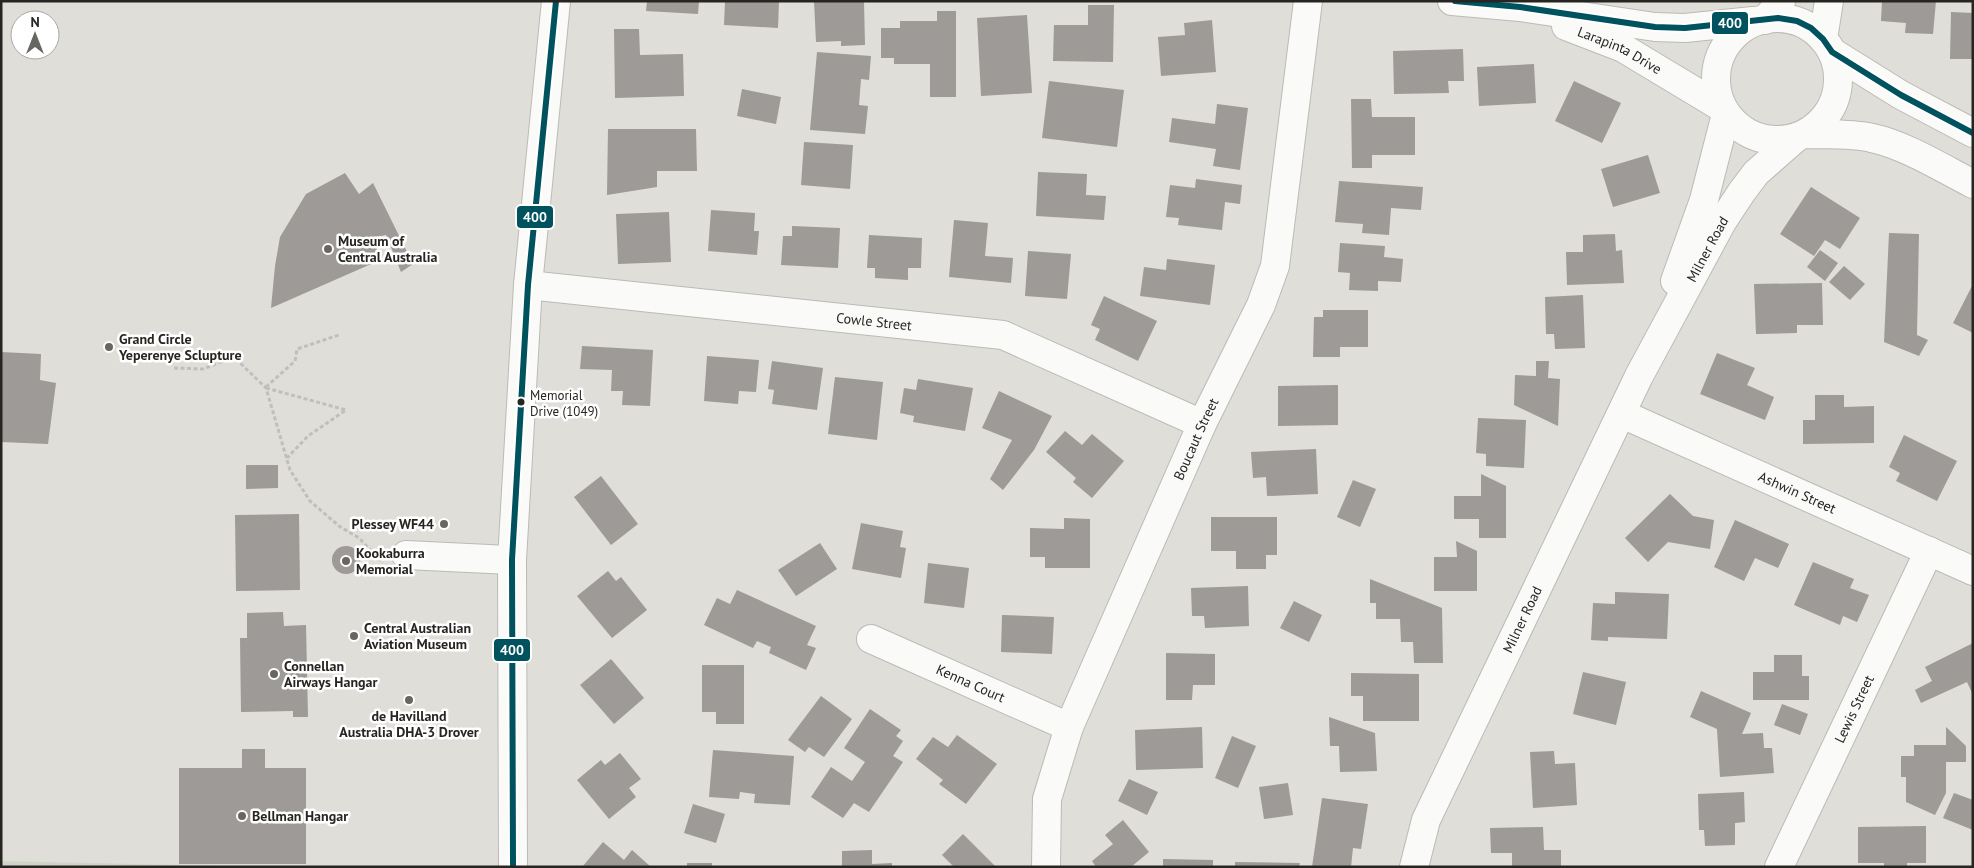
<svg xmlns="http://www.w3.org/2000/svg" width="1974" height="868" viewBox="0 0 1974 868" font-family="'PT Sans',sans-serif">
<rect width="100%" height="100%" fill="#e0ded8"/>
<polygon fill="#d0d6c7" points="1,861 270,867 1,867"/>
<g fill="#9d9a97">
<polygon points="647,1 699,1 698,14 646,11"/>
<polygon points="725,1 779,1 778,28 724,25"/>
<polygon points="814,1 864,2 865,45 841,46 841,41 816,42"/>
<polygon points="1882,1 1936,1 1933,34 1905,33 1906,23 1881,21"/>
<polygon points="1088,5 1114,5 1113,62 1053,61 1054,25 1088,25"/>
<polygon points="937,11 956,11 956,97 930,97 930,64 894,64 894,58 881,58 881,28 900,28 900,21 937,21"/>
<polygon points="1951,12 1973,13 1973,59 1950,59"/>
<polygon points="1027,15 1032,93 981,96 977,18"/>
<polygon points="1212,20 1216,72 1161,76 1158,37 1185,35 1184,23"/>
<polygon points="614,29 639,29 640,55 683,54 684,96 615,98"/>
<polygon points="1463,49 1464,81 1448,81 1449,93 1394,94 1393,51"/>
<polygon points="817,52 871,56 869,80 861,79 859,105 868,106 865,134 810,130"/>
<polygon points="1534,64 1536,103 1479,106 1477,67"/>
<polygon points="1049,81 1124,90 1117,147 1042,138"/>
<polygon points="1574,81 1621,103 1602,143 1555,121"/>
<polygon points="742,89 781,97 776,124 737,116"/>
<polygon points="1351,99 1371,99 1372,117 1415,117 1415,155 1372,155 1372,168 1352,168"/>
<polygon points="1217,104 1248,108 1240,170 1213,166 1216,149 1169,142 1172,118 1215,124"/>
<polygon points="608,129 696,129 697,171 657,171 657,187 607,195"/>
<polygon points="804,142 853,145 850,189 801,185"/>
<polygon points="1648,155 1660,193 1613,207 1601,169"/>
<polygon points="1038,172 1087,174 1086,195 1106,196 1104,220 1036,216"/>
<polygon points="345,173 359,194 373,183 413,264 401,272 386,235 376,237 378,261 271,308 275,266 280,237 306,194"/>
<polygon points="1196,179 1242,185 1240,204 1225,202 1222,230 1178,225 1179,218 1166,217 1170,185 1195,188"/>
<polygon points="1339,181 1423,187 1421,210 1391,208 1389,235 1362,233 1363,224 1335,222"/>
<polygon points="1811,187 1860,218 1840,249 1825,240 1814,256 1780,234"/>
<polygon points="711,210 755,213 754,231 759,231 757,255 708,251"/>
<polygon points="669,212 671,262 618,264 616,214"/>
<polygon points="954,220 988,223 985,256 1013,258 1011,283 949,277"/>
<polygon points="792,226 840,228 838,268 781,265 783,236 792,236"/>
<polygon points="1889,233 1919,234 1917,335 1928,340 1919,356 1884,342"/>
<polygon points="1615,234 1616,251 1622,250 1624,283 1567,285 1566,252 1583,252 1583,235"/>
<polygon points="869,235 922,238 921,268 908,268 908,280 875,278 875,268 867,268"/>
<polygon points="1340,243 1385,246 1384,257 1403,259 1401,282 1378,281 1378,291 1349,290 1350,273 1338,272"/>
<polygon points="1820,250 1838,263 1825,281 1807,267"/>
<polygon points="1028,251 1071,254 1067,299 1025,296"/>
<polygon points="1167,259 1215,265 1210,305 1140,296 1144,267 1166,270"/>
<polygon points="1844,266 1865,284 1850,300 1829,282"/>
<polygon points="1822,283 1823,325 1797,325 1797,333 1756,334 1754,284"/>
<polygon points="1973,284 1973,333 1953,323"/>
<polygon points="1583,295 1585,348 1555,349 1554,334 1546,334 1545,297"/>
<polygon points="1104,296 1157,321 1138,361 1095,340 1100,329 1091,325"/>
<polygon points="1323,310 1368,310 1368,347 1340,347 1340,357 1313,357 1314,317 1323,317"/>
<polygon points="582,346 653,350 650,406 622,405 623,391 611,391 612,370 580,369"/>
<polygon points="1,352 41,354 40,380 56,383 48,444 1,442"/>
<polygon points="1717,353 1755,368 1747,385 1774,397 1765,420 1700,394"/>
<polygon points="707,356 759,360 756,392 739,391 738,404 704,401"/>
<polygon points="772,361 823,368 817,410 772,404 774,390 768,389"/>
<polygon points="1536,361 1549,361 1548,378 1560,379 1558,426 1514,405 1515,375 1536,376"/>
<polygon points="835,377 883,382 877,440 828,434"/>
<polygon points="918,379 973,388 965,431 913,422 914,416 900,413 904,388 916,390"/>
<polygon points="1338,385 1338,425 1278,426 1278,386"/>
<polygon points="999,391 1052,416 1034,450 1003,490 990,479 1012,440 982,428"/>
<polygon points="1815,395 1844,395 1844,407 1874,406 1874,443 1803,444 1803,420 1815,420"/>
<polygon points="1478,418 1526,420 1524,468 1486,466 1486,454 1476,453"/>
<polygon points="1065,431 1082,445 1092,434 1124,461 1092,498 1073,482 1076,478 1046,452"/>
<polygon points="1904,435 1957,461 1937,501 1896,481 1900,473 1889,467"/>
<polygon points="1316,449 1318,494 1267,496 1266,477 1253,478 1251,452"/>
<polygon points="246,465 278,465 278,488 246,489"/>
<polygon points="1481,474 1506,486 1506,538 1479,538 1479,519 1454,519 1454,496 1481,496"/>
<polygon points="601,476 638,524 611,545 574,497"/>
<polygon points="1353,480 1376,489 1360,527 1337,517"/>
<polygon points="1670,494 1693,516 1714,520 1710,549 1668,542 1648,562 1625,538"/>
<polygon points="299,514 300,590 236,591 235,515"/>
<polygon points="1211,517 1277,517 1277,555 1266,555 1266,569 1236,569 1236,551 1211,551"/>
<polygon points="1064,518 1090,519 1090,568 1045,568 1045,557 1030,557 1030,528 1064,529"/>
<polygon points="1735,520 1789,544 1778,568 1755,558 1744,581 1714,567"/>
<polygon points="861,523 903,531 900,547 906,548 901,578 852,569"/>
<polygon points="1456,541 1477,551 1477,591 1434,591 1434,557 1457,557"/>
<polygon points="820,543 837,569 796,596 778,570"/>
<circle cx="346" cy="560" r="14"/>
<polygon points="1813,562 1854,579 1850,588 1869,595 1857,622 1843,616 1840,625 1794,605"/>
<polygon points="928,563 969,568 964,608 924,603"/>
<polygon points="608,571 616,581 621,577 647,610 612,638 577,596"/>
<polygon points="1370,579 1442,608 1443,663 1414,663 1413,642 1401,642 1400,619 1376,619 1376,603 1370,603"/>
<polygon points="1248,586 1249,626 1205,628 1204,616 1192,616 1191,588"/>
<polygon points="737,590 816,626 807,645 816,648 806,670 769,653 771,647 757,641 753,648 704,625 717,598 730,604"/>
<polygon points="1615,592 1669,594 1667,639 1608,637 1608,641 1591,640 1593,603 1615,604"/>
<polygon points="1294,601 1322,615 1309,642 1280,628"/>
<polygon points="283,612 284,626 306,625 308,717 293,717 293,711 241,712 240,638 247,638 247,613"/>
<polygon points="1002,615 1054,617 1052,654 1001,652"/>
<polygon points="1973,643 1973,695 1967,682 1921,703 1915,690 1932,681 1925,667"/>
<polygon points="1166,653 1215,654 1215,685 1193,685 1192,700 1166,700"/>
<polygon points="1774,655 1802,655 1802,676 1809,676 1809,700 1753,700 1753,672 1774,672"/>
<polygon points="611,659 644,698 614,724 580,685"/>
<polygon points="702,665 744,665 744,724 716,724 716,712 702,712"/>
<polygon points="1583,672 1626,682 1616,725 1573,714"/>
<polygon points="1351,673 1419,674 1419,721 1363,721 1363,696 1351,696"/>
<polygon points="1701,691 1751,713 1742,734 1763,733 1764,748 1772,748 1774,773 1720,777 1717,729 1690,717"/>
<polygon points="821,696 852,719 824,757 809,747 805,752 788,740"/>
<polygon points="1782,704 1808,714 1800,735 1774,725"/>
<polygon points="870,709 901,730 896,736 903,741 893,756 903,762 869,812 854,803 843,818 811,797 831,767 852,781 865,762 844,748"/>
<polygon points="1329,717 1375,733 1377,771 1340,772 1339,746 1330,746"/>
<polygon points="1202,727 1203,768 1136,770 1135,730"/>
<polygon points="1946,727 1966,746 1966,762 1946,762 1946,793 1935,815 1906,802 1906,777 1901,777 1901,756 1914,756 1914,745 1946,745"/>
<polygon points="957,735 997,764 966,804 939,784 943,780 916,759 933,737 948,747"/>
<polygon points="1232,736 1256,746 1238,788 1215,778"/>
<polygon points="242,749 265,749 265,768 306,768 306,864 179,864 179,768 242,768"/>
<polygon points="713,750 794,756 790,805 754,803 755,794 740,792 739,799 709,797"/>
<polygon points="1554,751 1555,764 1575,763 1577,805 1533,808 1530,752"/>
<polygon points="620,753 641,779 629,788 636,797 609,819 577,780 601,760 605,765"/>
<polygon points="1129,779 1158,792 1147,815 1118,801"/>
<polygon points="1288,783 1293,815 1264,819 1259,787"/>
<polygon points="1744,792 1745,822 1735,823 1735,845 1705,846 1704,830 1699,830 1698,794"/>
<polygon points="1954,793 1973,800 1973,830 1943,818"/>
<polygon points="1322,798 1368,804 1361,849 1353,848 1351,867 1312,867"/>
<polygon points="693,804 725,814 716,843 684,833"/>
<polygon points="1123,820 1149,852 1131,867 1096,867 1092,861 1113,844 1105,835"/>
<polygon points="1926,826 1926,863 1907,863 1907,867 1884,867 1884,863 1858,863 1858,827"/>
<polygon points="1543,827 1544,850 1561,850 1561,867 1512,867 1512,853 1491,853 1490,828"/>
<polygon points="963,834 996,867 954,867 942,855"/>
<polygon points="603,842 624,860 632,850 651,867 584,867 583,866"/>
<polygon points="872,850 872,864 892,863 892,867 842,867 842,851"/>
<polygon points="1163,859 1213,860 1213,867 1163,867"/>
<polygon points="1235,862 1300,863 1299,867 1235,867"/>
<rect x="687" y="863" width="25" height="4"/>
</g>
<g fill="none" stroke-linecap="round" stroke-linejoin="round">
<defs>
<g id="minor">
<polyline points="1765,20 1781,1"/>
<polyline points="1823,39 1829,1"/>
<polyline points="1675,281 1704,200 1726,114"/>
<path id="s1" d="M528,285L1003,335L1202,424"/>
<path id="s2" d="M1622,414L1973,571"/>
<polyline points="406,555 512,560"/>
<path id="s3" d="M871,639L1069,727"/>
<polyline points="513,867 512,560 528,285 556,1"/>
<path id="s4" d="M1046,867L1047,799L1069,727L1202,424L1261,305L1275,266L1308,1"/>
<path id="s5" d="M1414,867L1426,820L1639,376L1722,222L1741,193L1756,173L1797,137"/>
<path id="s6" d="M1779,867L1929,551"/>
</g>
<g id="major">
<polyline points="1452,1 1520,7 1655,27 1685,28 1753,21"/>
<circle cx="1777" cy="79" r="61"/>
<path id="s7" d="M1566,26L1623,48L1721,107"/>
<polyline points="1832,52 1901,95 1973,133"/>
<path d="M1806,134C1828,135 1850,133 1872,138C1905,145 1942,168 1973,184"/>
</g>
</defs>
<use href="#minor" stroke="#bcbab5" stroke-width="30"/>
<use href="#major" stroke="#bcbab5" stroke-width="30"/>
<g stroke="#c0bfbd" stroke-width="3" stroke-dasharray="4 2.5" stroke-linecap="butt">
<polyline points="174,368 203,369 234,357 266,388 290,470 310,501 339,526 359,538 383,563"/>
<polyline points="266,387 295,361 297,349 339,335"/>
<polyline points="266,388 346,410 308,436 287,458"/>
</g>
<use href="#minor" stroke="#fafaf9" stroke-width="28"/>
<use href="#major" stroke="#fafaf9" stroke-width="28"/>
<defs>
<g id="bus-1">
<polyline points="1455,1 1520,7 1655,27 1685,28 1778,18 1797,21 1811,28 1823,39 1832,52 1901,95 1973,133"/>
<polyline points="513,867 512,560 528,285 556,1"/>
</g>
</defs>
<use href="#bus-1" stroke="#fff" stroke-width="10"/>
<use href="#bus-1" stroke="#00535e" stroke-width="6"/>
</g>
<g fill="#686661" stroke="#fff" stroke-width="2">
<circle cx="328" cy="249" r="5"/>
<circle cx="109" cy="347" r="5"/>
<circle cx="444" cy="524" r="5"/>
<circle cx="346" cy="561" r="5"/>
<circle cx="354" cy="636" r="5"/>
<circle cx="274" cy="674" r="5"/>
<circle cx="409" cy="700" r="5"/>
<circle cx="242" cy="816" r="5"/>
</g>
<circle fill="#272521" stroke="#fff" stroke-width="2" cx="521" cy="402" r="4.5"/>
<g text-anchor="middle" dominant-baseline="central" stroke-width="5" stroke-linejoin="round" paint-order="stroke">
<g font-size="13" fill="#272521" stroke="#fff" text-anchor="start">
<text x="530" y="395">Memorial<tspan x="530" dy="16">Drive (1049)</tspan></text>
</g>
<g font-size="14" fill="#272521" stroke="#fff">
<text stroke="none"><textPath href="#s7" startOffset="59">Larapinta Drive</textPath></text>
<text stroke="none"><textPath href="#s5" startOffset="685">Milner Road</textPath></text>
<text stroke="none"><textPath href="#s1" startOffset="348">Cowle Street</textPath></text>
<text stroke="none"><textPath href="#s4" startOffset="458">Boucaut Street</textPath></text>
<text stroke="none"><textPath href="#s2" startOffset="192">Ashwin Street</textPath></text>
<text stroke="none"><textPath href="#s5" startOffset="271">Milner Road</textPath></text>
<text stroke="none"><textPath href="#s3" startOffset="109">Kenna Court</textPath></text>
<text stroke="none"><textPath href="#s6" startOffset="175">Lewis Street</textPath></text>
</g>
<g font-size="14" font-weight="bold" fill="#272521" stroke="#fff" text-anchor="start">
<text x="338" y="241">Museum of<tspan x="338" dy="16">Central Australia</tspan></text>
<text x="119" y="339">Grand Circle<tspan x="119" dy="16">Yeperenye Sclupture</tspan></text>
<text x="434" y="524" text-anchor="end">Plessey WF44</text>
<text x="356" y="553">Kookaburra<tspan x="356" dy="16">Memorial</tspan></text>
<text x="364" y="628">Central Australian<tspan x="364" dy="16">Aviation Museum</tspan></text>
<text x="284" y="666">Connellan<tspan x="284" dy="16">Airways Hangar</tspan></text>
<text x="409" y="716" text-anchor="middle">de Havilland<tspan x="409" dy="16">Australia DHA-3 Drover</tspan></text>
<text x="252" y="816">Bellman Hangar</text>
</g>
</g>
<g stroke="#fff" stroke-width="2">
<rect x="1711" y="11" width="38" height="24" rx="5" fill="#00535e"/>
<rect x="516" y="205" width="38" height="24" rx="5" fill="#00535e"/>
<rect x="493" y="638" width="38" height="24" rx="5" fill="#00535e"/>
</g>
<g font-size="14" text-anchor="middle" font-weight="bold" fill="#fff">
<text x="1730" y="28">400</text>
<text x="535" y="222">400</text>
<text x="512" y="655">400</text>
</g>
<rect width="1974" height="868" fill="none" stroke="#272521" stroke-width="5"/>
<g transform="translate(35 35)"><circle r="24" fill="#ffffff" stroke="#a9a8a6"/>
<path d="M0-4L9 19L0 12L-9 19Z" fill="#686661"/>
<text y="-8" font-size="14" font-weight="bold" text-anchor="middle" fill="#272521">N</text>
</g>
</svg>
